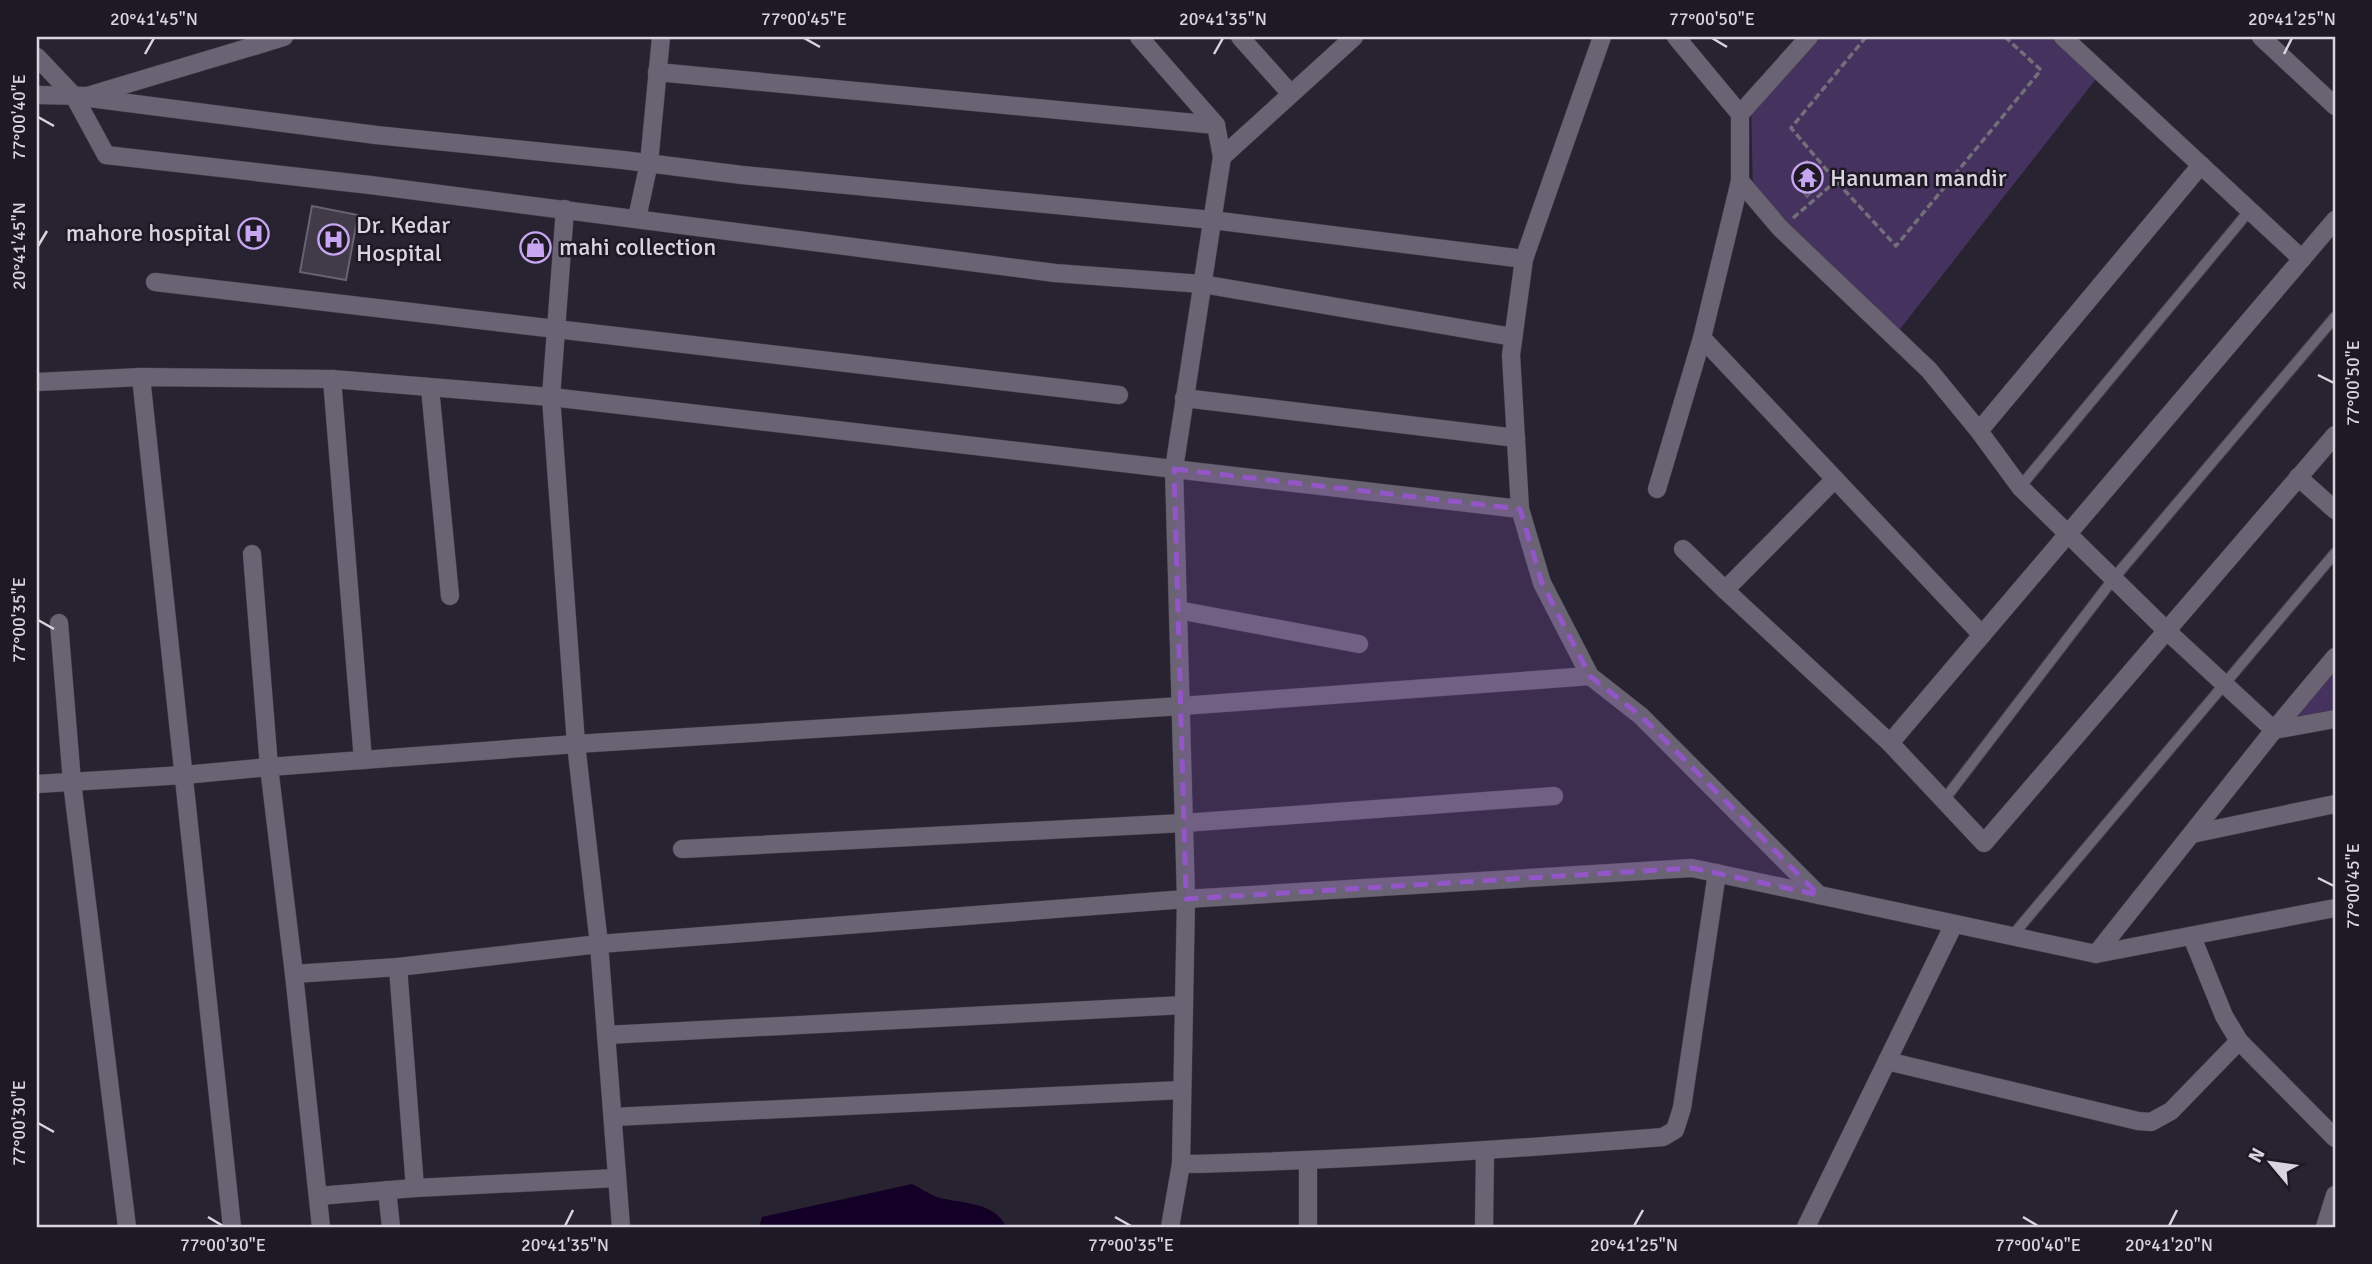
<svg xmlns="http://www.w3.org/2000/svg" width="2372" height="1264" viewBox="0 0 2372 1264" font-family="Signika,sans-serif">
<rect width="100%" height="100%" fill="#282330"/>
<g fill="#46325e">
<polygon points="1804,37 2059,37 2100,74 1900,329 1885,328 1753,196 1751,100"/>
<polygon points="2335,666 2335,711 2305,716 2293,715"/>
</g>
<path fill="#140027" d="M912,1184C920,1188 929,1194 937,1197C961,1204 995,1201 1006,1227H759L762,1217Z"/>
<g fill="#413b49" stroke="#686171" stroke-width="2">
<polygon points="1807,161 1822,179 1807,197 1792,176"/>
<polygon points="312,206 358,215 346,280 300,272"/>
</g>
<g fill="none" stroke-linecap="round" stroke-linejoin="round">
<defs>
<g id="service">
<polyline points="2020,487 2250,210"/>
<polyline points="1944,800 2114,578 2335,317"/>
<polyline points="2012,936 2335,553"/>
</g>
<g id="minor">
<polyline points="1139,37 1216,125 1222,157 1174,469 1186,899 1181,1164 1170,1227"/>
<polyline points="1240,37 1291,94"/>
<polyline points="1602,37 1524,259 1511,355 1520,509 1542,583 1590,676 1641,716 1819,895"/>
<polyline points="1676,37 1740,114 1740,181 1780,228 1929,370 1979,431 2020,487 2167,631 2274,730 2335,719"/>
<polyline points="2063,37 2302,259"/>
<polyline points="2261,37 2335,106"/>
<polyline points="37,57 74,96 106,155 370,185 1055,273 1202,284 1513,337"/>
<polyline points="657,72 1216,125"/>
<polyline points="37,95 87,96 284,37"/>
<polyline points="74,96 376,135 623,160 742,175 1212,220 1524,259"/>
<polyline points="1740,114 1809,37"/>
<polyline points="1222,157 1354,37"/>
<polyline points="565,209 551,397 576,744 599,944 621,1227"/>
<polyline points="637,218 649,163 661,37"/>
<polyline points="155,282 1119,395"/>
<polyline points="1702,338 1982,635"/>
<polyline points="141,377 232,1227"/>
<polyline points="332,379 363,760"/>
<polyline points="37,382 141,377 332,379 551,397 1520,509"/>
<polyline points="430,388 450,596"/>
<polyline points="1184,398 1516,438"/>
<polyline points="1979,431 2201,165"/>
<polyline points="2298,477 2335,510"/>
<polyline points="1835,479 1725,590 1890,743 1984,843 2335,435"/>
<polyline points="1657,489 1702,338 1740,181"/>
<polyline points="1683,549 1725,590"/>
<polyline points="252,554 269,767 294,974 321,1227"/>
<polyline points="1178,610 1359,644"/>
<polyline points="59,623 72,782 127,1227"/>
<polyline points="1890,743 2335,220"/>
<polyline points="37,784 184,775 269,767 576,744 1182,706 1590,676"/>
<polyline points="2192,834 2335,804"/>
<polyline points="682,849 1184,823 1554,796"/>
<polyline points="2192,937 2224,1016 2239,1041 2335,1138"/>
<polyline points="2096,954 2274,730 2335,657"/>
<polyline points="398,967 415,1188"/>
<polyline points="294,974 398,967 599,944 1186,899 1692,868 2096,954 2335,908"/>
<polyline points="606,1035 1184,1005"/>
<polyline points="1887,1061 2138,1121 2151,1122 2171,1111 2239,1041"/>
<polyline points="613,1117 1182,1090"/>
<polyline points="1308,1162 1308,1227"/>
<path d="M1181,1164C1342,1161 1502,1150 1663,1137L1675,1130L1682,1108L1717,873"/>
<polyline points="387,1190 391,1227"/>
<polyline points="318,1196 415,1188 617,1178"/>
<polyline points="1484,1227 1485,1151"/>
<polyline points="1806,1227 1954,924"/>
<polyline points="2325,1227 2335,1195"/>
</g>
</defs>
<use href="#service" stroke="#45404b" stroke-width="12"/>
<use href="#minor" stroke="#45404b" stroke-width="19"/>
<g stroke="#736f7a" stroke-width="3.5" stroke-dasharray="7 3.5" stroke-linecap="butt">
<polyline points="1866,37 1791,128 1836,181 1896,246 2041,70 2005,37"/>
<polyline points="1793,218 1836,181"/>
</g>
<use href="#service" stroke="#6a6373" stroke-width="10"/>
<use href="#minor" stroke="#6a6373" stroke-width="18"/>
</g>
<path fill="#9256c7" fill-opacity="0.2" stroke="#9256c7" stroke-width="5" stroke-dasharray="14 9" stroke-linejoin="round" d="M1174,469L1520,509L1542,583L1590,676L1641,716L1819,895L1692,868L1186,899Z"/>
<path fill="none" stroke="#d9d5de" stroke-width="2.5" d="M804,38L820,47M1712,38L1727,47M145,54L154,38M1214,54L1223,38M2284,54L2292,38M38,117L54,126M38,246L47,231M2318,375L2334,383M38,620L54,629M2318,878L2334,886M38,1123L54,1132M208,1217L223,1226M1115,1217L1131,1226M2023,1217L2038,1226M565,1226L573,1210M1634,1226L1643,1210M2169,1226L2177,1210"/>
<defs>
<symbol id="temple-ring" viewBox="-11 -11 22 22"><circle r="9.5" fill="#1f1926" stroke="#c6a6f0" stroke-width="1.5"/><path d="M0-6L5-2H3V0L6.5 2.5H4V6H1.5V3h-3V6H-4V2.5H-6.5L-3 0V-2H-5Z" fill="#c6a6f0"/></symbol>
<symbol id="hospital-ring" viewBox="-11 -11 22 22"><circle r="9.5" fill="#1f1926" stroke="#c6a6f0" stroke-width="1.5"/><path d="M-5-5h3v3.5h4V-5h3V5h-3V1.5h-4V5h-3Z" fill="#c6a6f0"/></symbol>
<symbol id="shop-ring" viewBox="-11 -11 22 22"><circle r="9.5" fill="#1f1926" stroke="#c6a6f0" stroke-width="1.5"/><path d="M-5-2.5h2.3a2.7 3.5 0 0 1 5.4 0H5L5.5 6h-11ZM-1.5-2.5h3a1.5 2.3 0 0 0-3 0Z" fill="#c6a6f0"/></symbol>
</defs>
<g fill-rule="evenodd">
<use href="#temple-ring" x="1790" y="160" width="35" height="35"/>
<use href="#hospital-ring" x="236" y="216" width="35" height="35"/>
<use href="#hospital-ring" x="316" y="222" width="35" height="35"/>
<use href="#shop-ring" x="518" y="230" width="35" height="35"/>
</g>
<g text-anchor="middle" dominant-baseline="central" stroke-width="5" stroke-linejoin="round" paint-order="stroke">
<g font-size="24" fill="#d9d5de" stroke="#1f1926" text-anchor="start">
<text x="1830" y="178">Hanuman mandir</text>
<text x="356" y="225">Dr. Kedar<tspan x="356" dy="28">Hospital</tspan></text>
<text x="231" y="233" text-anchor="end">mahore hospital</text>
<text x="559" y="247">mahi collection</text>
</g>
</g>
<rect width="2372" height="1264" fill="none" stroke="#1f1926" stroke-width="77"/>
<g transform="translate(2271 1163) rotate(299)" stroke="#1f1926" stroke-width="5" paint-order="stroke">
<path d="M0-5L12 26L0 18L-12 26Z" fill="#d9d5de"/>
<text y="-10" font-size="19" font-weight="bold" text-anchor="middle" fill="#d9d5de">N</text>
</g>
<rect x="38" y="38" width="2296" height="1188" fill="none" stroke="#d9d5de" stroke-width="2.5"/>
<g font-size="18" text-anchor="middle" fill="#d9d5de">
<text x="154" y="25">20°41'45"N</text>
<text x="804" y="25">77°00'45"E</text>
<text x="1223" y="25">20°41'35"N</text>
<text x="1712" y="25">77°00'50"E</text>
<text x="2292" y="25">20°41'25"N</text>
<text transform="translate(19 117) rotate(-90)" y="6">77°00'40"E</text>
<text transform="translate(19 246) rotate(-90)" y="6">20°41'45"N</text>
<text transform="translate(2353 383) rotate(-90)" y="6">77°00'50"E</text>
<text transform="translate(19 620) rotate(-90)" y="6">77°00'35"E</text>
<text transform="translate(2353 886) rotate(-90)" y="6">77°00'45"E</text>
<text transform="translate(19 1123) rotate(-90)" y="6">77°00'30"E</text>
<text x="223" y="1251">77°00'30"E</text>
<text x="565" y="1251">20°41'35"N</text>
<text x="1131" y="1251">77°00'35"E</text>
<text x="1634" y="1251">20°41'25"N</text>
<text x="2038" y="1251">77°00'40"E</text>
<text x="2169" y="1251">20°41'20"N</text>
</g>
</svg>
